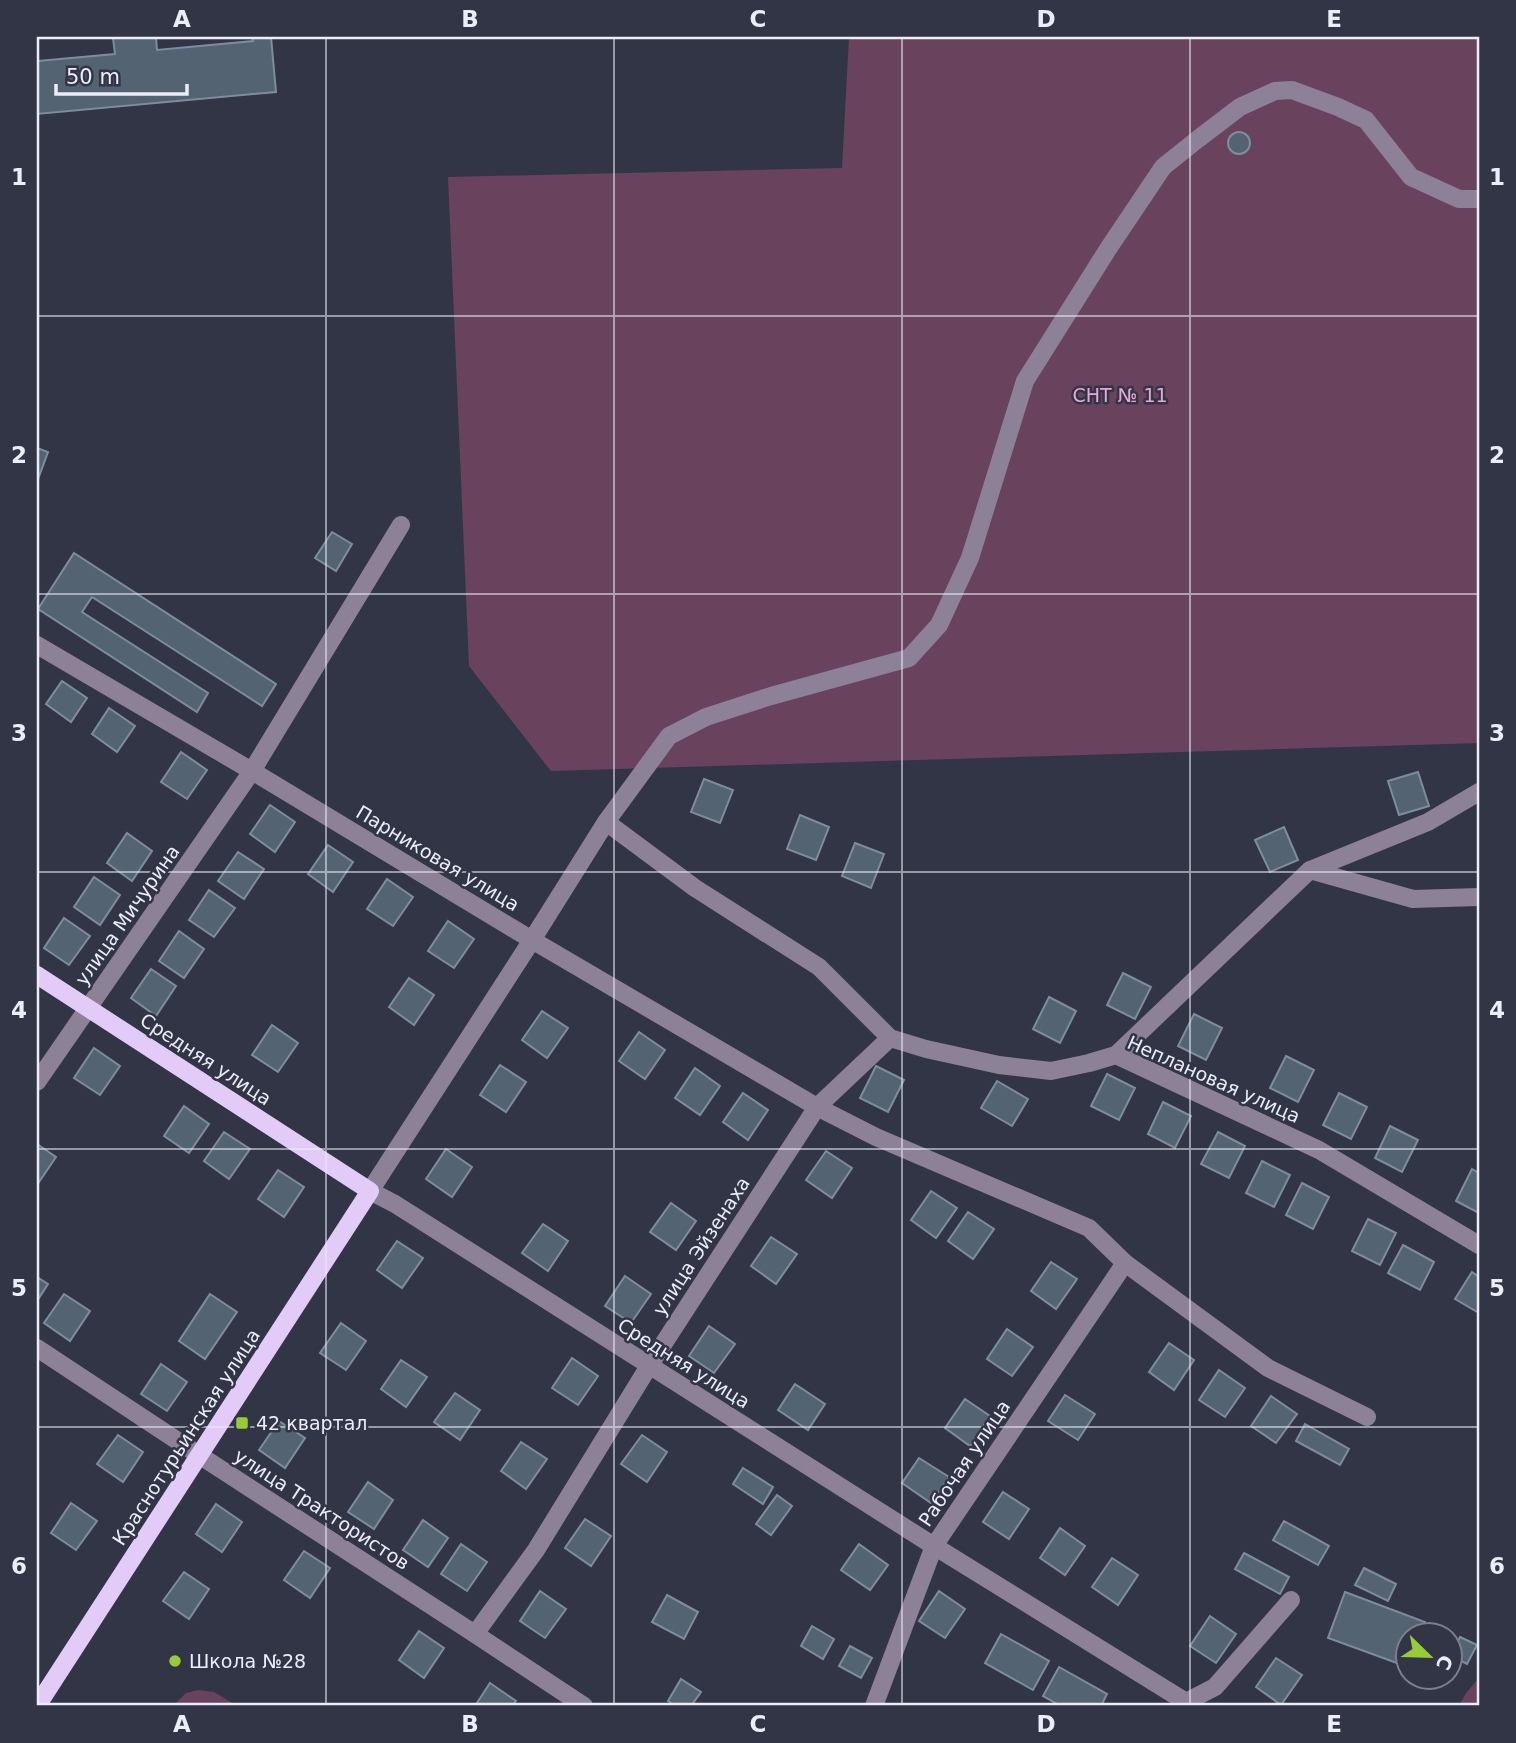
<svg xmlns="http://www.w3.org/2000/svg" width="1516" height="1743" viewBox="0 0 1516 1743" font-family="'DejaVu Sans',sans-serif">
<rect width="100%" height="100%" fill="#323546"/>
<g fill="#69435d">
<polygon points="849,37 1479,37 1479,743 551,771 469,666 448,177 842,168"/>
<polygon points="1479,1678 1479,1706 1459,1706 1466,1693"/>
<polygon points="198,1690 214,1692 237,1706 173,1706 186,1693"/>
</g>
<g fill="#546372" stroke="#7d8d9d" stroke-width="2">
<polygon points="128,37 156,37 157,50 253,41 252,37 271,37 276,92 37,114 37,45 38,61 115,54 113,38"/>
<circle cx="1239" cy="143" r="11"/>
<polygon points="37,448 48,452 37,482"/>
<polygon points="332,532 352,544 336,571 315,558"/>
<polygon points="74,553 276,684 262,706 92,597 82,612 208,693 197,712 38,609"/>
<polygon points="62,681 87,698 71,722 46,704"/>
<polygon points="109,708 135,726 117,752 92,734"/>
<polygon points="181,752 207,770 187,799 161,782"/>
<polygon points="1418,772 1429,806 1399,815 1388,781"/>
<polygon points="704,779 733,790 720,823 691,812"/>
<polygon points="270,805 295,822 275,852 250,834"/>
<polygon points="800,815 829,827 816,860 787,849"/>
<polygon points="1284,827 1298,860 1270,872 1255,840"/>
<polygon points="127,833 152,851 132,881 107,863"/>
<polygon points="855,843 884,854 871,888 842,876"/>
<polygon points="328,845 353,862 333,892 308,874"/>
<polygon points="238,852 264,869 244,899 218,881"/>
<polygon points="94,877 120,895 100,925 74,907"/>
<polygon points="387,879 413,897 393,926 367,909"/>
<polygon points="209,890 235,908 214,937 189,920"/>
<polygon points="64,918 90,936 69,965 44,948"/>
<polygon points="448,921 474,939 454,968 428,951"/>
<polygon points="179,931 204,949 184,978 159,961"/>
<polygon points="151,969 176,986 156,1016 131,998"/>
<polygon points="1123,973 1151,987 1135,1019 1107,1005"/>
<polygon points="409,978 434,995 414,1025 389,1007"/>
<polygon points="1049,997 1076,1011 1060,1043 1033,1029"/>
<polygon points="542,1011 568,1028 547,1058 522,1040"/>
<polygon points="1194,1014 1222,1028 1206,1060 1178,1046"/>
<polygon points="272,1025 298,1043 278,1072 252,1055"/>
<polygon points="639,1032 665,1050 645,1079 619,1061"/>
<polygon points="94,1048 120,1066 100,1095 74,1078"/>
<polygon points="1286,1056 1314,1070 1298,1102 1270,1088"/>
<polygon points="500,1065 526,1082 506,1112 480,1095"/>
<polygon points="876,1066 904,1080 888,1112 860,1098"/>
<polygon points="695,1068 720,1086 700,1115 675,1098"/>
<polygon points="1107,1074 1135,1088 1119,1120 1091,1106"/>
<polygon points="997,1081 1028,1099 1012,1126 981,1108"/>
<polygon points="743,1093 768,1110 748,1140 723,1122"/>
<polygon points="1339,1093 1367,1107 1351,1139 1323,1125"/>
<polygon points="1163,1102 1191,1116 1175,1148 1148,1134"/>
<polygon points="184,1106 209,1124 189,1153 164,1136"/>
<polygon points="1390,1126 1418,1140 1402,1172 1375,1158"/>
<polygon points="224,1132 250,1149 229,1179 204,1161"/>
<polygon points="1218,1132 1245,1146 1229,1178 1201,1164"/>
<polygon points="37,1144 56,1157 37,1185"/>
<polygon points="446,1149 472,1167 452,1197 426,1179"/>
<polygon points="826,1151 852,1168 832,1198 806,1180"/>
<polygon points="1262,1161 1290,1175 1274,1207 1246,1193"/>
<polygon points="1472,1169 1479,1173 1479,1213 1456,1201"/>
<polygon points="278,1170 304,1187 284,1217 258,1199"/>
<polygon points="1302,1183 1329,1197 1313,1229 1286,1215"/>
<polygon points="931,1191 957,1208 936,1238 911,1220"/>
<polygon points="671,1203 696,1221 676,1250 650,1232"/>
<polygon points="968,1212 994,1229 973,1259 948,1241"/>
<polygon points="1368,1219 1396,1233 1380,1265 1352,1251"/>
<polygon points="543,1224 568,1241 548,1271 522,1253"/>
<polygon points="771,1237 797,1254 776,1284 751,1266"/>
<polygon points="397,1241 423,1258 402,1288 377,1270"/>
<polygon points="1403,1245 1434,1262 1420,1290 1388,1273"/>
<polygon points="1051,1262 1077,1279 1056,1309 1031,1291"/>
<polygon points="1472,1272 1479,1277 1479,1313 1455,1299"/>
<polygon points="625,1276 651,1294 631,1323 605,1306"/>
<polygon points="37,1277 48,1284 37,1301"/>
<polygon points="64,1294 90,1311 70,1341 44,1323"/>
<polygon points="210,1294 237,1312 205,1359 179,1341"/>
<polygon points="341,1323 366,1341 346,1370 320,1353"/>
<polygon points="709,1326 735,1344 714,1373 689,1356"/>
<polygon points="1007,1329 1033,1347 1012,1376 987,1359"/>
<polygon points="1169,1343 1194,1360 1174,1390 1149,1372"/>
<polygon points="572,1358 598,1376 578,1405 552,1388"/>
<polygon points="401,1360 427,1377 406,1407 381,1389"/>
<polygon points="161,1364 187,1382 167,1411 141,1394"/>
<polygon points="1219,1370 1245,1388 1225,1417 1199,1400"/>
<polygon points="795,1384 825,1404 808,1430 778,1410"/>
<polygon points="455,1393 480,1410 460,1440 434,1422"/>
<polygon points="1065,1395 1095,1414 1078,1440 1048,1421"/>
<polygon points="1271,1396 1297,1414 1276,1443 1251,1426"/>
<polygon points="965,1399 990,1416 970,1446 945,1428"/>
<polygon points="279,1421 305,1438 285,1468 259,1450"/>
<polygon points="1305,1424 1349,1449 1340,1465 1296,1441"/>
<polygon points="118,1435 143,1452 123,1482 97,1464"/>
<polygon points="642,1435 667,1452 647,1482 621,1464"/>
<polygon points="521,1442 547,1459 526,1489 501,1471"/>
<polygon points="919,1458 949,1477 931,1503 902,1483"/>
<polygon points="743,1468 773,1487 763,1504 733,1484"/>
<polygon points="368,1482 393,1500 374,1529 348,1512"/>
<polygon points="1003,1492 1029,1509 1009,1539 983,1522"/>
<polygon points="777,1495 792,1506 771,1535 756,1524"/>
<polygon points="71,1503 97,1521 76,1550 51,1533"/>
<polygon points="216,1504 242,1522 222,1552 196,1534"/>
<polygon points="585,1519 611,1536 591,1566 565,1548"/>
<polygon points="423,1520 448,1538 428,1567 403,1550"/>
<polygon points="1284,1521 1329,1546 1318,1565 1273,1540"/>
<polygon points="1060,1528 1085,1546 1065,1575 1040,1558"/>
<polygon points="461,1544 487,1562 467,1591 441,1574"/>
<polygon points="859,1544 888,1565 870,1590 841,1570"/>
<polygon points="304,1551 330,1568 310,1598 284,1580"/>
<polygon points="1244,1553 1289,1577 1280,1594 1235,1569"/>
<polygon points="1112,1558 1138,1575 1118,1605 1092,1587"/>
<polygon points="1364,1568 1396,1584 1388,1601 1355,1585"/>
<polygon points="184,1572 209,1589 189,1619 163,1601"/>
<polygon points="540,1591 566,1609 545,1638 520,1621"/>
<polygon points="939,1591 965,1609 945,1638 919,1621"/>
<polygon points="1345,1592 1425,1622 1421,1634 1408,1634 1408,1667 1328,1638"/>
<polygon points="667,1595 698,1612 684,1639 652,1622"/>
<polygon points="1210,1616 1236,1634 1216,1663 1190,1646"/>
<polygon points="812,1626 834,1639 823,1659 801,1646"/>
<polygon points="419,1631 444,1648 424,1678 399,1660"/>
<polygon points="1001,1634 1049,1661 1033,1690 985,1663"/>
<polygon points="1460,1637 1477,1645 1467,1664 1451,1656"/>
<polygon points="850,1646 872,1658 861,1678 839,1666"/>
<polygon points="1276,1658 1302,1675 1281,1705 1256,1687"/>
<polygon points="1059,1667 1107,1694 1101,1706 1061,1706 1043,1696"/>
<polygon points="681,1679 701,1692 691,1706 676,1706 668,1701"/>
<polygon points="490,1683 516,1701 512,1706 475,1706"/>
</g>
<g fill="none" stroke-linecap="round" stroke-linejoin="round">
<g stroke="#8c8196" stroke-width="18">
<polyline points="37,645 252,771 532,940 817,1107 876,1137 1089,1228 1125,1263 1268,1368 1367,1417"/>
<polyline points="606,822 695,888 819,967 890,1038 926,1049 999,1065 1051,1071 1089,1063 1116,1055 1319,1150 1479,1245"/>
<polyline points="1310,870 1428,822 1479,792"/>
<polyline points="1116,1055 1310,870 1413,899 1479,897"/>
<polyline points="37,1082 252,771 401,525"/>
<polyline points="37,1348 199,1455 475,1634 584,1706"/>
<polyline points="1291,1600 1215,1687 1186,1702 934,1546 395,1204 370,1191 532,940 606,822 669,736 706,717 771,696 909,658 939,625 970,558 1025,381 1108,249 1163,167 1198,139 1240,107 1275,91 1292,90 1338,107 1366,120 1411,177 1459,199 1479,199"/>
<polyline points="475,1634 536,1550 649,1366 817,1107 890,1038"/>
<polyline points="874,1706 934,1546 1125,1263"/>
</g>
<polyline stroke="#e2cbf7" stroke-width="18" points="37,975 370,1191 37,1706"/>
</g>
<path fill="none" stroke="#ebedf8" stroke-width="2" stroke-opacity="0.55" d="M326,37V1706M614,37V1706M902,37V1706M1190,37V1706M37,316H1479M37,594H1479M37,872H1479M37,1149H1479M37,1427H1479"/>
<g fill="#97cc38" stroke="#323546" stroke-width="2.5">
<rect x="235" y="1416" width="14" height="14" rx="3.5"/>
<circle cx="175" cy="1661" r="7"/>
</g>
<g text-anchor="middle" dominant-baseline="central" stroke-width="5" stroke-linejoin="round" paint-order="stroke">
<g font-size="19" fill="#eda5d7" stroke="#323546">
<text x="1120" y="395">СНТ № 11</text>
</g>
<g font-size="19" fill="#ebedf8" stroke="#323546">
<text transform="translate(438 858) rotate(31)">Парниковая улица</text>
<text transform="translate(127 915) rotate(-55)">улица Мичурина</text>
<text transform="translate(206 1059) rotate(33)">Средняя улица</text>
<text transform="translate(1214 1079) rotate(24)">Неплановая улица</text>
<text transform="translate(701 1246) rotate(-57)">улица Эйзенаха</text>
<text transform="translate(684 1363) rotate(32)">Средняя улица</text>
<text transform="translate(186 1437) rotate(-57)">Краснотурьинская улица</text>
<text transform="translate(964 1463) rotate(-56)">Рабочая улица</text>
<text transform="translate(322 1509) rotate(33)">улица Трактористов</text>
</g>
<g font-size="19" fill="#ebedf8" stroke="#323546" text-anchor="start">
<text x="256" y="1423">42 квартал</text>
<text x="189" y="1661">Школа №28</text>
</g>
</g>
<rect width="1516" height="1743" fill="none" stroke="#323546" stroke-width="77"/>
<g transform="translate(1429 1656) rotate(113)"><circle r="33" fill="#323546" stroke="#7c7f8d" stroke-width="2"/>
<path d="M0-5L12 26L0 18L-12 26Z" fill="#97cc38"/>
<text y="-10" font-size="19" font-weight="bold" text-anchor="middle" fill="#ebedf8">С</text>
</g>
<path d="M56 84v10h131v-10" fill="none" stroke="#ebedf8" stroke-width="3.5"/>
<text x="66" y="84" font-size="21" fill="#ebedf8" stroke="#323546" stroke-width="5" paint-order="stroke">50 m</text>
<rect x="38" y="38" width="1440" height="1666" fill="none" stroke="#ebedf8" stroke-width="2.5"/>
<g font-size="23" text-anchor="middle" font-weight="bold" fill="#ebedf8">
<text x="182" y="27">A</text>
<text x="470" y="27">B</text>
<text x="758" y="27">C</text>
<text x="1046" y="27">D</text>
<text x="1334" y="27">E</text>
<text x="19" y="185">1</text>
<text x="1497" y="185">1</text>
<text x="19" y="463">2</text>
<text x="1497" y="463">2</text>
<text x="19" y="741">3</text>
<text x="1497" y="741">3</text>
<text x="19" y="1018">4</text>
<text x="1497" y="1018">4</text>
<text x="19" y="1296">5</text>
<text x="1497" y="1296">5</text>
<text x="19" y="1574">6</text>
<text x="1497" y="1574">6</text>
<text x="182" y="1732">A</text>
<text x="470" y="1732">B</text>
<text x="758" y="1732">C</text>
<text x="1046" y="1732">D</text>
<text x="1334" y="1732">E</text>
</g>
</svg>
